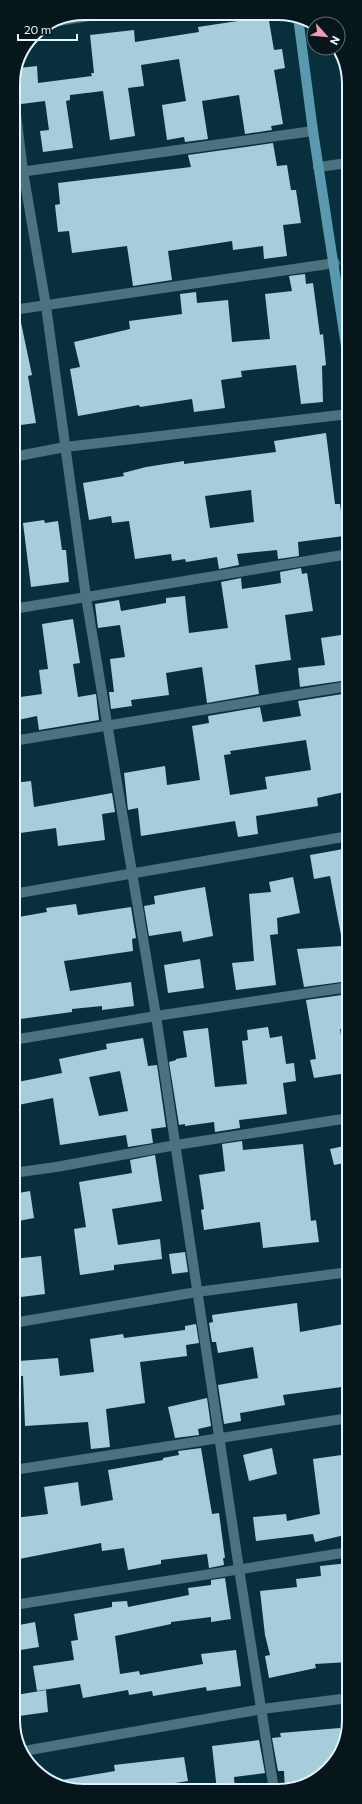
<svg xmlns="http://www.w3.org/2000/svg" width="362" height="1804" viewBox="0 0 362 1804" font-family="Commissioner,sans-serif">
<rect width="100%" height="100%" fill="#07303c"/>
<g fill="#a7cddb" fill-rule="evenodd">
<polygon points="250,15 268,15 274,50 282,49 285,68 274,70 283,124 271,126 272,130 245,134 239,95 202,101 208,139 185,142 184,137 167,140 162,105 186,101 179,59 141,65 144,86 128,88 135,136 110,140 103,91 70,95 70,100 66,101 73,148 43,152 40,131 49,130 45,101 21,104 17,72 19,68 37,66 38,83 92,76 91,73 94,73 90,35 134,30 135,42 199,32 198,27 251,19"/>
<polygon points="273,143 277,166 287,165 291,190 296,190 301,223 283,225 287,256 264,259 263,246 233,250 232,241 168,251 172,280 133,286 127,246 72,253 69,231 58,232 55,205 60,204 58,183 191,167 188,155"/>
<polygon points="305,274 306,284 313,283 320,335 323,334 326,365 322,366 323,402 301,404 296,365 241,371 242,377 221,380 225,408 194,412 192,399 140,407 139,405 78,416 70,369 80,367 74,342 130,329 129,321 182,314 180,294 196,292 197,303 228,300 232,342 270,339 265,294 292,291 289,276"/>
<polygon points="20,318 32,375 28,376 36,423 13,426 13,319"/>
<path d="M326,433L335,504H340L344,536L298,542L299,556L278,559L277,550L237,554L239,565L219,569L217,557L186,562L185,559L172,561L171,554L135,559L129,521L112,523L111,516L89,520L83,483L124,476L123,473L146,467L184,461V464L276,452L274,441ZM251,490L254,522L210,528L205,496Z"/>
<polygon points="44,520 45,523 58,521 62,550 66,550 69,582 31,587 23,523"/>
<polygon points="301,568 302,574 307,573 313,611 285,615 291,660 255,665 259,694 207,703 202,667 166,673 169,695 131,700 132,706 111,709 109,692 114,692 110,659 125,657 120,625 98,628 95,604 119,600 121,611 166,603 166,598 185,596 189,633 228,628 221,582 241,578 242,589 281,583 280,572"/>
<polygon points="73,619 80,663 73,664 78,697 96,694 99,720 39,730 37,716 13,721 13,698 42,694 39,670 48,669 42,624"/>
<polygon points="341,635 348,680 300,687 298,668 325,665 321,638"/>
<path d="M349,693V791L317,798L318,806L256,816L258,834L238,837L235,821L141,836L138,808L128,810L124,773L165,766L167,785L200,780L192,726L209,723L208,716L260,707L263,722L301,716L298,701ZM306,740L311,770L265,777L267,789L230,795L224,755L231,754L230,751Z"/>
<polygon points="31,781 34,807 112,793 115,812 102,814 105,840 58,846 56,828 13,834 13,783"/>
<polygon points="349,848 349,934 341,935 330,876 314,879 310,855"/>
<polygon points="293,877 300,913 277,918 278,934 270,935 276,985 236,990 232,963 254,961 249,894 271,892 269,882"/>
<polygon points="205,887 213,936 183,942 181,931 149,936 144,906 155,904 154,896"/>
<polygon points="76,904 78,915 131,907 136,938 132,939 133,951 64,961 70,991 131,982 134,1006 102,1010 102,1006 72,1009 72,1012 13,1020 13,918 47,912 46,908"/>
<polygon points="341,946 341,951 349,949 349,981 304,987 297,949"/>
<polygon points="200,959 204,988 168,993 164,965"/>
<polygon points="349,994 349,1016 341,1016 343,1029 340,1029 347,1073 314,1078 310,1060 316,1059 306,1000"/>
<polygon points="268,1027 270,1038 282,1036 286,1064 294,1063 296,1081 283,1083 287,1114 239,1120 240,1128 215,1132 214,1122 185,1126 185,1124 179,1125 169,1062 176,1060 176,1059 187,1057 183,1031 208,1028 215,1087 247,1084 242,1041 248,1040 247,1030"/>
<path d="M143,1038L148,1066L157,1065L166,1127L151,1129L153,1143L128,1147L126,1135L60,1145L53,1098L13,1106V1083L62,1073L59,1059L107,1049L106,1044ZM120,1071L128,1111L99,1116L89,1077Z"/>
<polygon points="242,1141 243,1150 303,1144 311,1221 316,1220 319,1242 263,1248 260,1222 204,1230 201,1210 204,1209 199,1175 225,1171 222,1144"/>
<polygon points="349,1145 349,1162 334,1165 330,1149"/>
<polygon points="155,1155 162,1201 112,1209 118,1245 160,1239 162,1259 114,1265 114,1270 80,1275 74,1229 86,1227 79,1182 132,1173 130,1160"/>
<polygon points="30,1191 34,1218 13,1222 13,1194"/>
<polygon points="185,1252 188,1272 172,1274 169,1254"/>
<polygon points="41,1256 45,1294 13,1298 13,1259"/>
<polygon points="297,1303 300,1332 349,1323 349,1386 283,1395 285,1405 240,1413 241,1421 224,1424 218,1385 258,1378 253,1347 218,1353 216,1342 212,1342 209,1323 213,1322 212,1315"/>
<polygon points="196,1324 199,1343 186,1345 187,1356 140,1362 145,1403 106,1409 110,1447 91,1449 88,1422 25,1426 23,1376 20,1376 19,1361 58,1358 60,1376 94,1372 90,1339 123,1334 124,1338 185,1330 185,1326"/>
<polygon points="207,1398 211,1426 198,1429 199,1435 175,1438 168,1407"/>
<polygon points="201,1448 212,1514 219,1513 225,1558 223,1558 224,1565 209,1568 207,1554 161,1560 161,1564 128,1570 124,1548 102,1551 101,1543 14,1560 14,1518 48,1514 44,1487 78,1482 81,1506 113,1500 108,1470 163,1460 163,1458 179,1455 178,1451"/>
<polygon points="272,1448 277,1474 249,1481 243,1455"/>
<polygon points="349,1454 349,1534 315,1542 313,1534 256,1541 253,1517 286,1514 287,1521 320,1514 313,1459"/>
<polygon points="349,1563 349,1662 315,1664 316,1668 269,1678 265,1656 270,1655 265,1635 260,1591 297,1587 296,1579 321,1576 320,1566"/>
<polygon points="225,1578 231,1619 211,1622 211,1617 171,1622 171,1624 115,1636 120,1674 139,1671 140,1675 203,1664 201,1654 236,1650 241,1686 207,1691 206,1687 153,1696 152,1691 129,1695 128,1690 83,1698 80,1684 37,1691 33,1666 74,1660 71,1641 78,1640 74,1614 112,1607 112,1602 127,1601 128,1607 189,1595 188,1588 211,1585 211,1580"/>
<polygon points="35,1622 39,1647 14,1651 14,1626"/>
<polygon points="46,1690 48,1712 19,1716 16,1695"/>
<polygon points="340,1728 341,1742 328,1770 285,1790 284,1771 278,1771 272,1738 281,1737 280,1733"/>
<polygon points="259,1740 265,1773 234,1777 235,1790 217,1790 212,1746"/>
<polygon points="184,1757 188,1781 162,1785 162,1790 70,1790 56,1781 115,1771 114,1765"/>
</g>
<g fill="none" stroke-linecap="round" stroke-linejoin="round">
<g stroke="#4c717f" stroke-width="10">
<polyline points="52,22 108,13"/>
<polyline points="13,89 23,171 46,306 86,597 156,1016 239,1569 274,1790"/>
<polyline points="318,167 348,163"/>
<polyline points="13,173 313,131"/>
<polyline points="13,310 335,263"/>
<polyline points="13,457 65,447 349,414"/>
<polyline points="13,609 349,554"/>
<polyline points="13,741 349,686"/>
<polyline points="13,894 349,836"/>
<polyline points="13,1040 156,1016 349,987"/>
<polyline points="13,1173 56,1167 176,1145 349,1118"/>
<polyline points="13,1323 197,1292 349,1272"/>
<polyline points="14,1470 349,1418"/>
<polyline points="14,1605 349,1552"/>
<polyline points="24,1751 262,1709 349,1698"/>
</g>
<polyline stroke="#5b99ae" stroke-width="10" points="298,17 313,131 348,359"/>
</g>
<path d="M0 0H362V1804H0ZM84 20H278A64 64 0 0 1 342 84V1720A64 64 0 0 1 278 1784H84A64 64 0 0 1 20 1720V84A64 64 0 0 1 84 20Z" fill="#06161b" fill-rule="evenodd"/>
<path fill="none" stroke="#dff4fc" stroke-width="2" d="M84 20H278A64 64 0 0 1 342 84V1720A64 64 0 0 1 278 1784H84A64 64 0 0 1 20 1720V84A64 64 0 0 1 84 20Z"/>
<g transform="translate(326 36) rotate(117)"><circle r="19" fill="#06161b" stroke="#5d6f75"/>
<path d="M0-3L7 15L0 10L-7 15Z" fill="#f19ab3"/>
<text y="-6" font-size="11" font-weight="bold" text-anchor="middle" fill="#dff4fc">N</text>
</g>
<path d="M18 34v6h59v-6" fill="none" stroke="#dff4fc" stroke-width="2"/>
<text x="24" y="34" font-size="12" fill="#dff4fc" stroke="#06161b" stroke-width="3" paint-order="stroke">20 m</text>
</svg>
